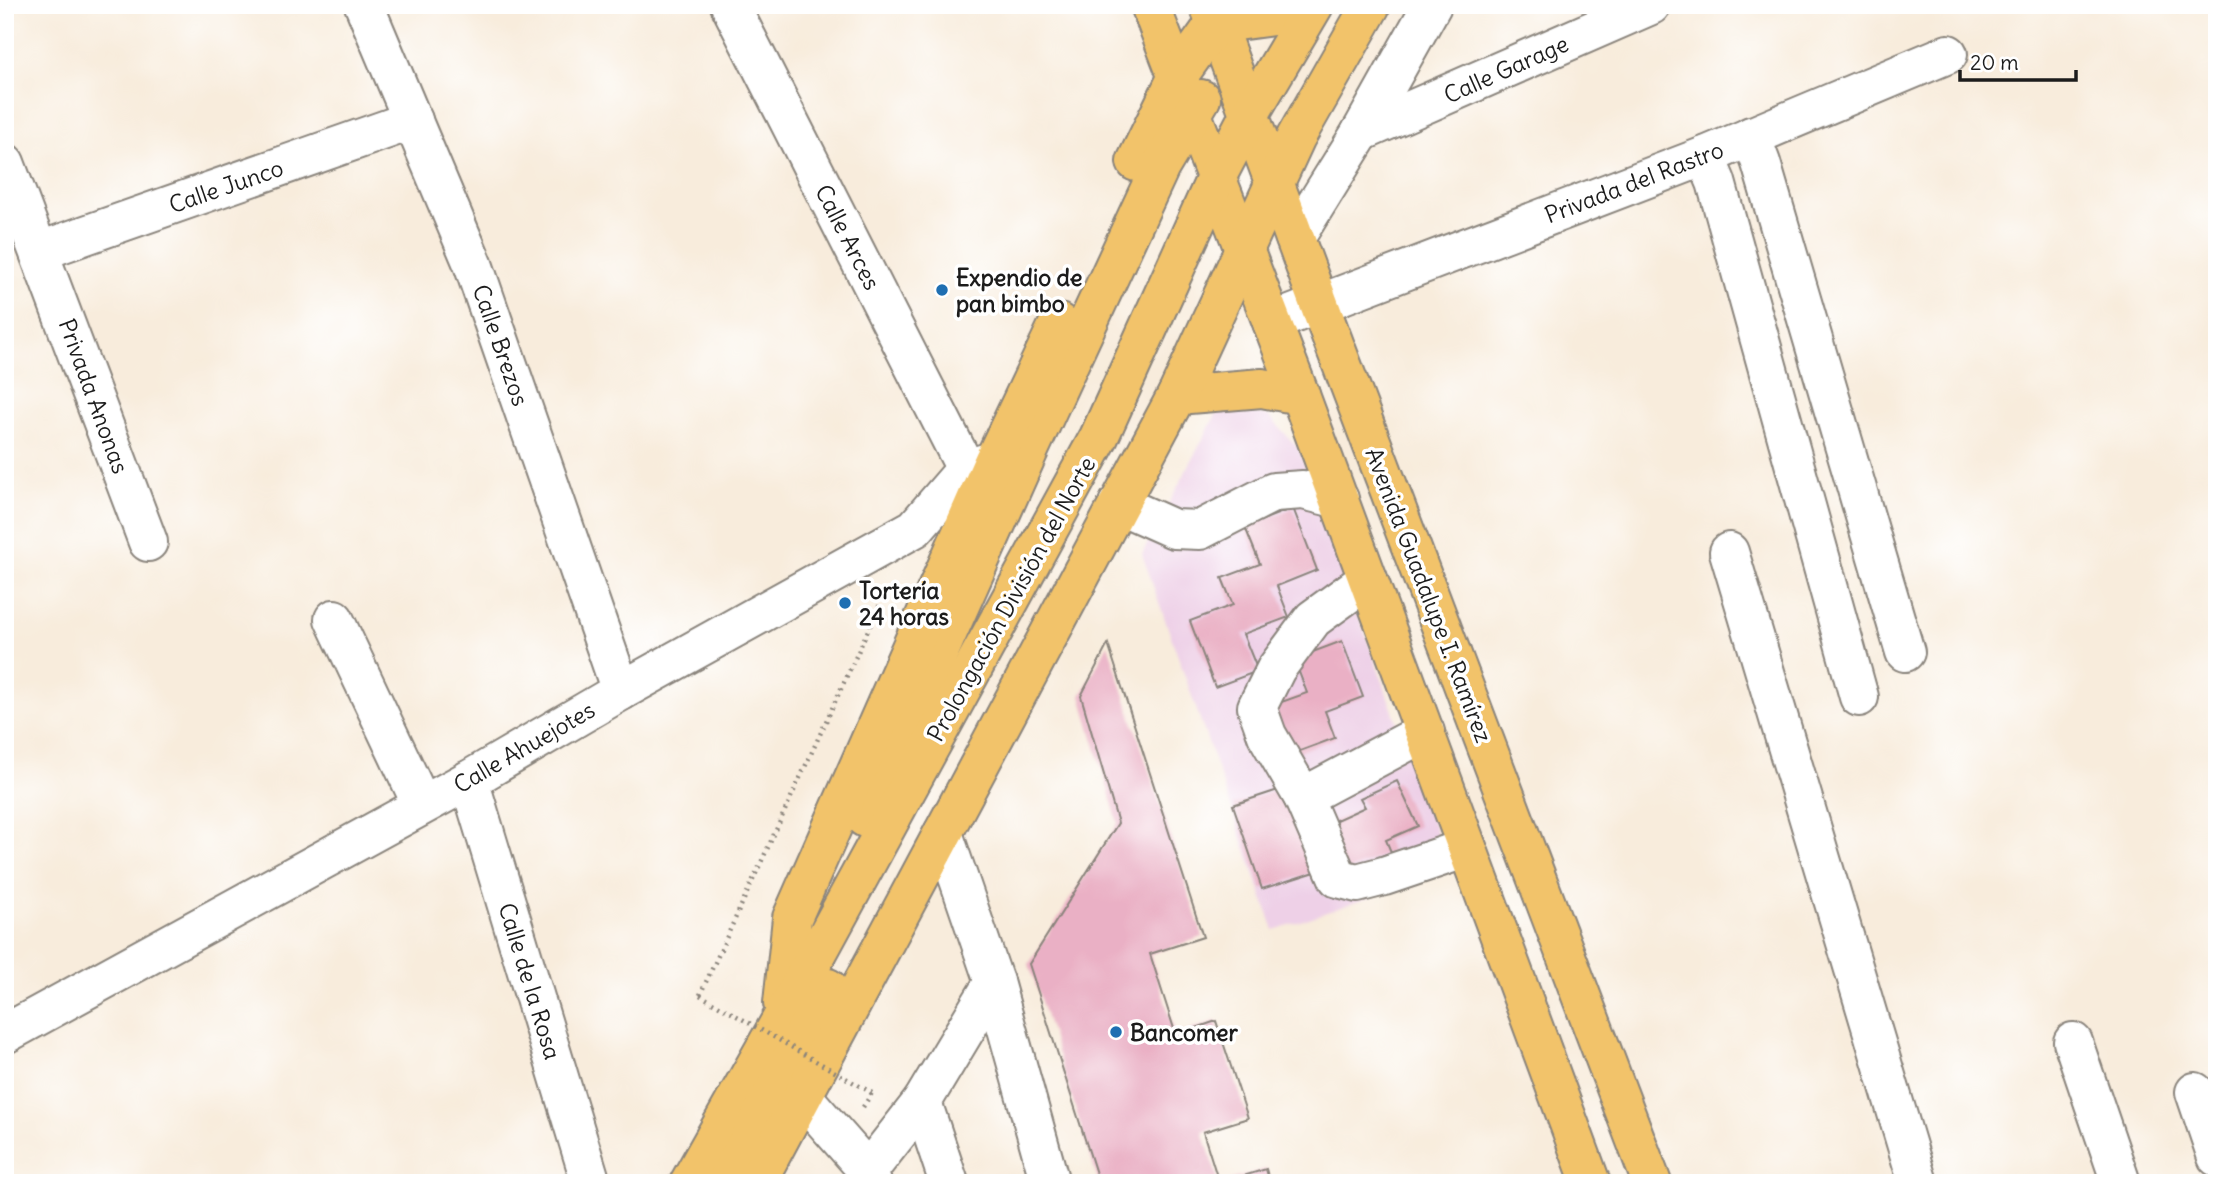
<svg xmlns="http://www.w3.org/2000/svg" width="2222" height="1188" viewBox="0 0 2222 1188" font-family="Delius,sans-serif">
<rect width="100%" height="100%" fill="#fff"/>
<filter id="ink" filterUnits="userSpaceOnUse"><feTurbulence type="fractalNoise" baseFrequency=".0143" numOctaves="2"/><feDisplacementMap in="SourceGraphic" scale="14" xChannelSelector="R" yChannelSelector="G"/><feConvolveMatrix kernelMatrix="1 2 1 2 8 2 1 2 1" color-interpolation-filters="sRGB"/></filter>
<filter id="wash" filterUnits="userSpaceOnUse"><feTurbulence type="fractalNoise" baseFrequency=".00686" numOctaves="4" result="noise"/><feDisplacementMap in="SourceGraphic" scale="28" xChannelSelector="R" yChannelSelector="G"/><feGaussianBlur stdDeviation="1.57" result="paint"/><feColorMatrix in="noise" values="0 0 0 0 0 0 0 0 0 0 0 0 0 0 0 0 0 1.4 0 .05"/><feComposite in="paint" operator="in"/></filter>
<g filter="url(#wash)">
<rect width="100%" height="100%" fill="#f8ecdc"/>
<polygon fill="#eed0e7" points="1220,407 1269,416 1299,449 1450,870 1274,930 1142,554"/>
<g id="blocks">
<g fill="#eab0c5">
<polygon points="1293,508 1317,570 1277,586 1289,617 1243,634 1258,671 1215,687 1190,621 1233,605 1222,578 1260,564 1245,527"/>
<polygon points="1342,641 1363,697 1325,711 1335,738 1292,754 1273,705 1307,693 1294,659"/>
<polygon points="1108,644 1203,937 1150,954 1176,1035 1216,1021 1248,1118 1203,1132 1219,1183 1099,1183 1029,964 1118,823 1081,696"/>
<polygon points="1397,781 1418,826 1386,840 1391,852 1345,872 1325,825 1365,807 1360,798"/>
<polygon points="1287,787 1315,872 1262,889 1233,805"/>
<polygon points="1266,1169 1270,1183 1224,1183 1224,1182"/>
</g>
</g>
</g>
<g filter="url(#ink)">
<use href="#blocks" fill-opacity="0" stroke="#8a847c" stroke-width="2"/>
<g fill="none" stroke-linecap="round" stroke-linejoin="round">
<defs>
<g id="minor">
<polyline points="364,5 473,264 621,691"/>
<polyline points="730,5 966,469"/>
<polyline points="1361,132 1651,5"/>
<polyline points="1751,136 1761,163 1905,652"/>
<polyline points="1705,156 1716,182 1859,697"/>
<polyline points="5,163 148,542"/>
<polyline points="1295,238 1361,132 1432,5"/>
<polyline points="40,251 413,120"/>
<polyline points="1272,322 1705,156 1948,54"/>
<polyline points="1118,504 1174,529 1200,530 1274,492 1303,490 1339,499"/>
<polyline points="1729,552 1918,1183"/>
<polyline points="1368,579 1313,619 1276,669 1257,707 1267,735 1303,797 1338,878 1357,883 1384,876 1467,848"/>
<polyline points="334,619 422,805"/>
<polyline points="469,780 591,1183"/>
<polyline points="1303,797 1425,732"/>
<polyline points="943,833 994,982 1050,1183"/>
<polyline points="5,1034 469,780 621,691 915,528 966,469 1018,453"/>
<polyline points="2073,1042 2121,1183"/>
<polyline points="2195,1092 2217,1157"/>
<polyline points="802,1096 868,1171 872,1183"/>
<polyline points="868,1171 922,1102"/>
<polyline points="949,1183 922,1102 994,982"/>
</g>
<g id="major">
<polyline points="1150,5 1300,395 1591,1183"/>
<polyline points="1209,5 1319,304 1652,1183"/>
<polyline points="1136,162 1178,76 1215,24 1280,15 1295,5"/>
<polyline points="1177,395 1262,388 1300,395"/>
<polyline points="865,818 1030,448 1160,167 1201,99"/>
<polyline points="783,1003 792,918 993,462 1059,323"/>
<polyline points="689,1183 781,1020 1099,437 1216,178 1249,115 1314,5"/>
<polyline points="726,1183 828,988"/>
<polyline points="756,1183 1177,395 1296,137 1371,5"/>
</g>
</defs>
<use href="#minor" stroke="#8a847c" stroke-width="42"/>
<use href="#major" stroke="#8a847c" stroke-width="42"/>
<g stroke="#8a847c" stroke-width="4.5" stroke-dasharray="2 5" stroke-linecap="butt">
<polyline points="700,995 887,589"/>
<polyline points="863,1107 872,1093"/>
</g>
<use href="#minor" stroke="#fff" stroke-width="38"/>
<use href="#major" stroke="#f2c36a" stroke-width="38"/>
<polyline stroke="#8a847c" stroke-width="4.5" stroke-dasharray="2 5" stroke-linecap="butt" points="700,995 872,1093"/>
</g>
</g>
<g fill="#1f6fb2" stroke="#fff" stroke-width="2.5">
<circle cx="942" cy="290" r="7"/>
<circle cx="845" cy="603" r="7"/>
<circle cx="1116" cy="1032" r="7"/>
</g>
<g text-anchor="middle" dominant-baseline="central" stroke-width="7" stroke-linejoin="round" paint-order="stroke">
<g font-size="23" fill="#1c1c1c" stroke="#fff">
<text transform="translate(1506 69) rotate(-24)">Calle Garage</text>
<text transform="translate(1634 182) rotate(-21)">Privada del Rastro</text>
<text transform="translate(226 186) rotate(-19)">Calle Junco</text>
<text transform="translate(848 237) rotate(63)">Calle Arces</text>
<text transform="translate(501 345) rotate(71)">Calle Brezos</text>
<text transform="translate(94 396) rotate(70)">Privada Anonas</text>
<text transform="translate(1429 595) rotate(69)">Avenida Guadalupe I. Ramírez</text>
<text transform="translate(1011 599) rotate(-61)">Prolongación División del Norte</text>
<text transform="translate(524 747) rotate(-30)">Calle Ahuejotes</text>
<text transform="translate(530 981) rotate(73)">Calle de la Rosa</text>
</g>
<g font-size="23" font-weight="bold" fill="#1c1c1c" stroke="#fff" text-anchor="start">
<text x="956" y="277">Expendio de<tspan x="956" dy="26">pan bimbo</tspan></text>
<text x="859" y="590">Tortería<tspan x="859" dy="26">24 horas</tspan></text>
<text x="1130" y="1032">Bancomer</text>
</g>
</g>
<rect width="2222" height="1188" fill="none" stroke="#fff" stroke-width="28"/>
<path d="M1960 70v10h116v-10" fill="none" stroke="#1c1c1c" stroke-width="3.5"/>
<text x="1970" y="70" font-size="21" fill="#1c1c1c" stroke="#ffffff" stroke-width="5" paint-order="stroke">20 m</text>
</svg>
